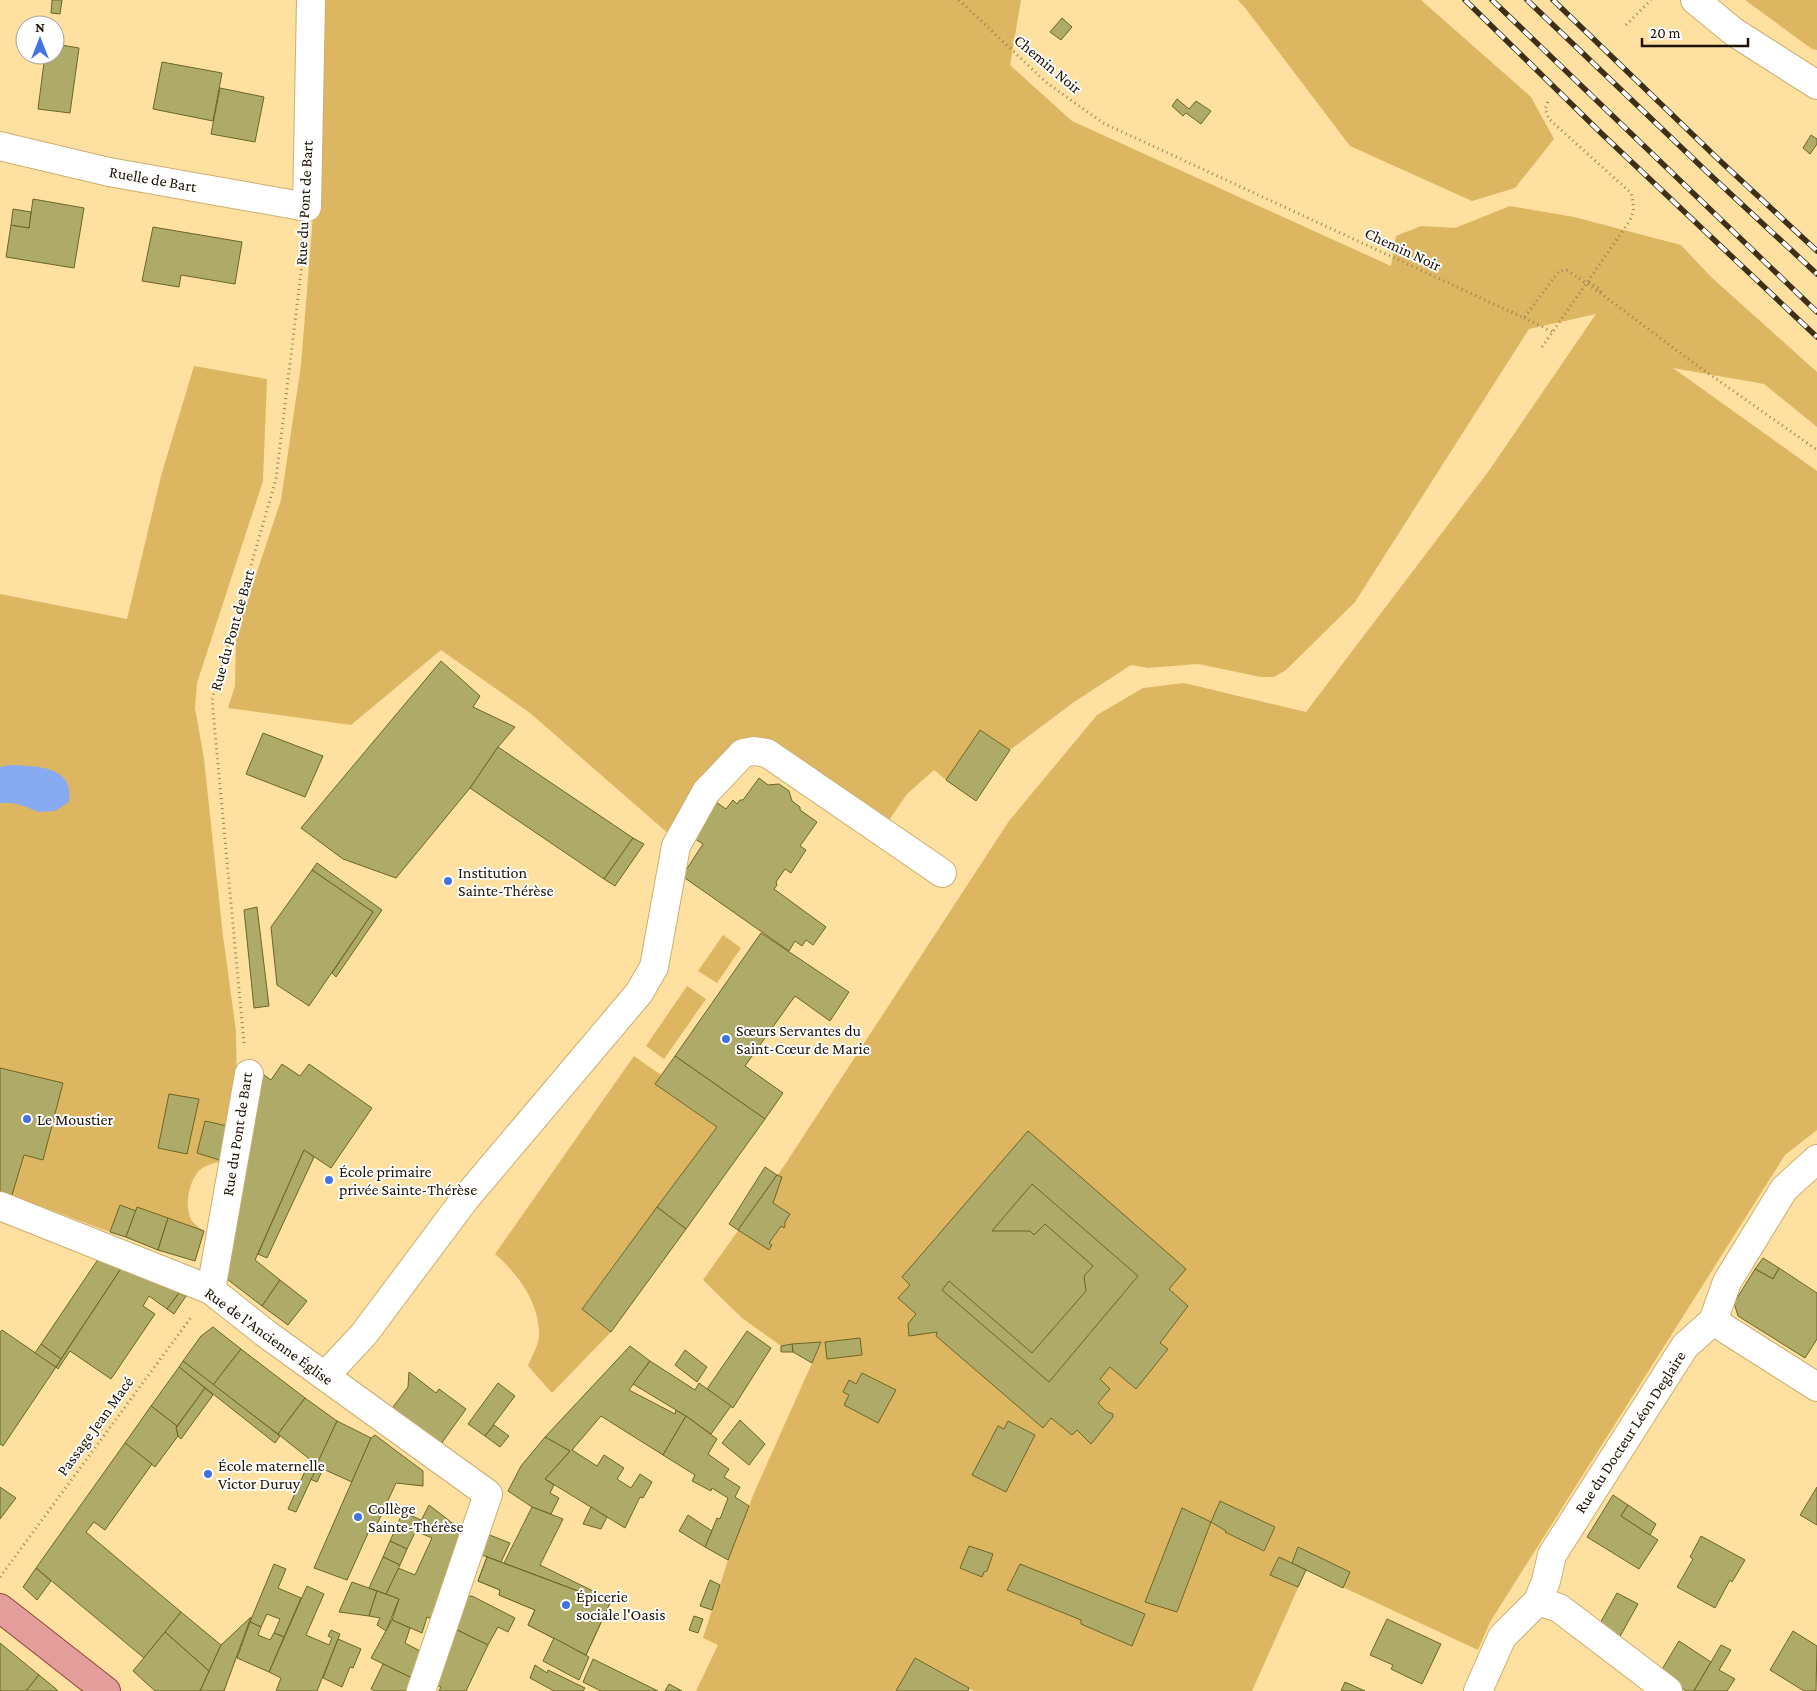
<svg xmlns="http://www.w3.org/2000/svg" width="1817" height="1691" viewBox="0 0 1817 1691" font-family="'Crimson Pro',serif">
<rect width="100%" height="100%" fill="#fee0a0"/>
<g fill="#ddb662">
<polygon points="322,0 1021,0 1010,65 1072,121 1391,266 1396,236 1421,226 1455,228 1510,206 1574,217 1681,245 1711,277 1817,372 1817,427 1764,384 1673,368 1817,471 1817,1130 1785,1155 1490,1622 1478,1650 1306,1570 1252,1691 974,1691 915,1658 897,1691 696,1691 718,1645 703,1638 728,1560 754,1493 821,1343 781,1346 742,1318 703,1280 786,1163 1009,821 1097,715 1143,688 1184,683 1306,712 1488,472 1596,314 1529,329 1355,602 1286,670 1274,677 1261,677 1198,664 1148,668 1131,665 1074,702 1010,750 980,730 946,780 934,770 907,794 887,823 761,740 670,835 530,713 441,650 351,725 228,708 235,686 236,635 281,500 301,365 323,91"/>
<polygon points="1238,0 1421,0 1531,97 1554,139 1515,188 1472,201 1350,146 1246,9"/>
<polygon points="1745,0 1817,0 1817,50 1812,49"/>
<path d="M194,366L267,379L263,481L197,683L195,708L204,759L223,936L236,1031L237,1102L223,1161C215,1163 208,1164 201,1169C189,1179 183,1207 192,1221C195,1225 200,1228 204,1231L195,1261L158,1250L0,1191V594L127,619L161,476Z"/>
<polygon points="723,935 741,948 717,983 698,971"/>
<polygon points="687,986 706,999 664,1059 646,1046"/>
<path d="M634,1056L661,1075L655,1084L717,1127L582,1308L611,1332L552,1393L528,1366C531,1357 540,1343 539,1334C539,1302 518,1274 495,1254Z"/>
</g>
<path fill="#88aaf3" d="M11,765C37,766 75,766 69,802L55,811L38,812L24,806L12,803H0V767Z"/>
<g fill="#aeaa68" stroke="#6b6624" fill-rule="evenodd">
<polygon points="52,0 62,0 60,14 51,13"/>
<polygon points="1062,18 1072,27 1061,40 1050,32"/>
<polygon points="55,44 79,48 70,113 38,109 45,55 55,55"/>
<polygon points="162,62 222,73 213,121 153,109"/>
<polygon points="220,88 264,97 255,142 211,134"/>
<polygon points="1177,99 1189,109 1196,101 1211,111 1201,124 1186,113 1183,116 1172,106"/>
<polygon points="1811,135 1817,139 1817,144 1810,154 1803,148"/>
<polygon points="33,199 84,208 74,268 6,257 11,225 29,228"/>
<polygon points="13,209 31,212 29,228 11,225"/>
<polygon points="153,227 242,242 235,284 181,275 179,287 142,281"/>
<polygon points="441,661 480,696 473,707 515,727 498,747 470,788 396,878 343,859 301,828"/>
<polygon points="980,730 1010,750 976,801 946,780"/>
<polygon points="263,733 323,756 305,797 246,774"/>
<polygon points="498,747 633,838 604,879 470,788"/>
<polygon points="759,778 768,785 779,784 789,791 792,801 800,807 800,810 817,822 800,846 806,850 791,873 785,869 776,882 777,885 774,889 826,927 813,945 806,940 802,946 795,941 789,951 682,876 703,844 689,835 713,800 726,809 733,800 737,804 740,800 743,800"/>
<polygon points="633,838 644,844 615,886 604,879"/>
<polygon points="317,863 382,910 336,977 332,973 373,912 312,870"/>
<polygon points="312,870 373,912 309,1006 277,985 271,927"/>
<polygon points="257,907 269,1006 254,1008 244,910"/>
<polygon points="761,933 849,992 830,1021 795,996 745,1066 783,1093 765,1119 675,1056"/>
<polygon points="675,1056 765,1119 686,1229 657,1207 717,1127 655,1084"/>
<polygon points="282,1064 300,1076 309,1064 372,1108 331,1168 304,1150 255,1260 280,1280 262,1306 227,1279 228,1257 248,1161 260,1072 271,1080"/>
<polygon points="0,1068 63,1083 43,1160 24,1155 12,1195 0,1191"/>
<polygon points="169,1094 199,1099 187,1154 158,1148"/>
<polygon points="205,1121 232,1127 223,1161 197,1153"/>
<polygon points="1028,1131 1186,1269 1169,1289 1188,1306 1160,1343 1168,1349 1136,1389 1110,1367 1100,1379 1110,1389 1098,1403 1106,1411 1113,1414 1113,1417 1091,1444 1077,1430 1072,1435 1051,1418 1043,1428 936,1336 937,1332 909,1336 908,1324 916,1314 898,1298 910,1285 902,1277"/>
<polygon points="304,1150 314,1157 267,1258 258,1254"/>
<polygon points="765,1167 777,1175 738,1230 729,1224"/>
<polygon points="777,1175 782,1177 773,1203 790,1214 785,1222 785,1226 784,1228 781,1226 769,1243 772,1245 769,1250 738,1230"/>
<polygon points="1032,1184 1138,1276 1049,1382 942,1290 949,1281 1032,1353 1086,1291 1084,1276 1093,1266 1045,1224 1034,1235 1030,1231 992,1231"/>
<polygon points="120,1205 136,1211 126,1237 110,1232"/>
<polygon points="137,1207 168,1218 158,1250 126,1237"/>
<polygon points="657,1207 686,1229 611,1332 582,1309"/>
<polygon points="168,1218 204,1231 195,1261 158,1250"/>
<polygon points="103,1252 126,1261 61,1359 41,1344"/>
<polygon points="1763,1258 1779,1268 1773,1279 1755,1269"/>
<polygon points="126,1261 179,1293 167,1309 149,1296 143,1306 155,1314 111,1379 70,1351 58,1369 56,1367"/>
<polygon points="1779,1268 1817,1293 1817,1339 1805,1358 1738,1316 1734,1303 1755,1269 1773,1279"/>
<polygon points="280,1280 307,1301 288,1325 262,1306"/>
<polygon points="179,1293 186,1296 174,1314 167,1309"/>
<polygon points="213,1327 241,1349 213,1385 183,1361 201,1336"/>
<polygon points="2,1330 56,1367 3,1446 0,1444 0,1332"/>
<polygon points="747,1331 771,1348 733,1408 707,1389"/>
<polygon points="860,1338 862,1355 827,1359 825,1342"/>
<polygon points="821,1342 812,1363 793,1352 792,1344"/>
<polygon points="41,1344 61,1359 56,1367 35,1353"/>
<polygon points="792,1344 793,1352 781,1352 781,1346"/>
<polygon points="630,1346 650,1361 629,1390 675,1414 676,1410 686,1416 663,1455 601,1416 572,1450 597,1466 604,1455 624,1468 617,1479 631,1488 640,1474 652,1482 643,1498 640,1497 625,1528 545,1479 570,1451 545,1437"/>
<polygon points="241,1349 305,1398 278,1434 213,1385"/>
<polygon points="685,1350 707,1367 697,1382 675,1365"/>
<polygon points="183,1361 280,1436 275,1443 179,1367"/>
<polygon points="650,1361 695,1390 699,1383 731,1406 711,1434 686,1416 633,1384"/>
<polygon points="179,1367 205,1388 177,1426 151,1406"/>
<polygon points="409,1372 436,1393 439,1389 466,1409 441,1444 393,1407 408,1387"/>
<polygon points="862,1373 896,1390 878,1423 844,1405 849,1395 843,1392 849,1380 856,1384"/>
<polygon points="498,1383 515,1396 485,1436 468,1424"/>
<polygon points="205,1388 213,1395 181,1439 178,1436 176,1428"/>
<polygon points="305,1398 337,1421 317,1465 278,1434"/>
<polygon points="151,1406 177,1426 176,1428 178,1436 155,1467 125,1443"/>
<polygon points="686,1416 717,1439 708,1454 729,1469 724,1477 740,1487 735,1497 749,1506 728,1560 705,1547 717,1518 720,1519 728,1498 712,1488 711,1491 692,1481 695,1475 663,1455"/>
<polygon points="740,1420 765,1444 749,1465 722,1443"/>
<polygon points="337,1421 371,1438 352,1482 323,1469 317,1482 310,1479"/>
<polygon points="1008,1421 1035,1435 1006,1492 972,1475 998,1426 1004,1429"/>
<polygon points="494,1425 509,1436 500,1447 485,1436"/>
<polygon points="375,1435 423,1471 423,1486 396,1483 373,1533 369,1531 347,1580 314,1568 371,1438"/>
<polygon points="545,1437 570,1451 545,1479 554,1485 550,1493 559,1498 551,1514 532,1507 508,1491 521,1466"/>
<polygon points="125,1443 152,1464 105,1530 94,1522 86,1532 181,1612 144,1658 36,1568"/>
<polygon points="306,1469 314,1473 296,1512 288,1509"/>
<polygon points="0,1487 16,1498 0,1519"/>
<polygon points="1817,1487 1817,1525 1800,1515"/>
<polygon points="1613,1495 1628,1505 1621,1516 1658,1540 1639,1569 1587,1537"/>
<polygon points="1220,1501 1275,1527 1264,1551 1225,1532 1226,1531 1211,1522"/>
<polygon points="429,1505 464,1532 432,1619 427,1617 422,1633 392,1620 399,1599 386,1594 398,1568 415,1575 432,1538 416,1531"/>
<polygon points="1628,1505 1656,1524 1650,1535 1621,1516"/>
<polygon points="532,1507 563,1519 540,1565 595,1592 593,1597 504,1563"/>
<polygon points="591,1507 607,1517 601,1529 583,1524"/>
<polygon points="1182,1508 1211,1522 1177,1612 1145,1602"/>
<polygon points="403,1512 421,1520 407,1549 390,1541"/>
<polygon points="688,1515 712,1531 705,1547 679,1531"/>
<polygon points="487,1534 510,1543 501,1562 479,1554"/>
<polygon points="1701,1536 1745,1560 1732,1582 1730,1580 1715,1608 1677,1587 1693,1559 1690,1557"/>
<polygon points="390,1541 407,1549 400,1565 383,1557"/>
<polygon points="969,1546 993,1554 987,1571 984,1572 982,1577 960,1568"/>
<polygon points="1298,1547 1350,1572 1343,1588 1292,1563"/>
<polygon points="383,1557 400,1565 386,1594 369,1588"/>
<path d="M487,1557L610,1603L586,1655L528,1625L535,1610L499,1595L500,1590L478,1581ZM558,1606L584,1617L578,1631L553,1618Z"/>
<polygon points="487,1557 610,1603 586,1655 528,1625 535,1610 499,1595 500,1590 478,1581"/>
<polygon points="1279,1557 1306,1570 1298,1587 1270,1575"/>
<polygon points="274,1564 286,1569 278,1588 301,1598 284,1637 274,1633 280,1619 267,1614 261,1627 250,1622"/>
<polygon points="1020,1564 1145,1614 1132,1646 1081,1624 1081,1620 1007,1590"/>
<polygon points="36,1568 51,1581 37,1600 23,1587"/>
<polygon points="710,1580 720,1585 712,1610 700,1606"/>
<polygon points="352,1582 377,1591 369,1616 339,1612"/>
<polygon points="307,1586 324,1594 306,1635 329,1645 332,1638 328,1636 331,1630 340,1634 317,1691 276,1691 281,1678 269,1672"/>
<polygon points="377,1591 399,1599 386,1631 377,1625 380,1618 369,1616"/>
<polygon points="1617,1593 1638,1604 1618,1640 1599,1625"/>
<polygon points="472,1596 515,1618 508,1632 498,1627 488,1645 453,1628 463,1597"/>
<polygon points="181,1612 221,1645 209,1671 165,1632"/>
<polygon points="694,1616 703,1619 698,1633 689,1630"/>
<polygon points="251,1617 224,1691 200,1691 221,1645"/>
<polygon points="1387,1619 1441,1644 1422,1684 1391,1669 1393,1665 1370,1655"/>
<polygon points="392,1620 410,1628 405,1643 422,1652 414,1679 371,1658"/>
<polygon points="250,1622 261,1627 258,1635 270,1640 274,1633 284,1637 269,1672 237,1658"/>
<polygon points="453,1628 488,1645 466,1691 439,1691 441,1687 434,1684"/>
<polygon points="1793,1631 1817,1646 1816,1691 1804,1691 1770,1670"/>
<polygon points="165,1632 209,1671 200,1691 155,1691 133,1671"/>
<polygon points="554,1638 589,1657 579,1680 543,1661"/>
<polygon points="338,1639 361,1649 353,1668 350,1667 342,1687 323,1678"/>
<polygon points="1679,1641 1711,1662 1694,1691 1686,1691 1661,1671"/>
<polygon points="0,1643 39,1675 26,1691 0,1691"/>
<polygon points="1721,1645 1731,1650 1719,1670 1735,1679 1727,1691 1694,1691"/>
<polygon points="915,1658 969,1688 968,1691 896,1691"/>
<polygon points="593,1659 658,1691 601,1691 583,1682"/>
<polygon points="383,1664 414,1679 409,1691 375,1691 371,1689"/>
<polygon points="535,1665 547,1673 548,1670 585,1688 583,1691 554,1691 530,1678"/>
<polygon points="39,1675 55,1688 58,1691 26,1691"/>
<polygon points="1345,1682 1365,1691 1341,1691"/>
<polygon points="669,1684 682,1691 665,1691"/>
</g>
<g fill="none" stroke-linecap="round" stroke-linejoin="round">
<defs>
<g id="minor">
<polyline points="1695,0 1734,32 1817,85"/>
<polyline points="0,146 109,172 307,207 311,0"/>
<polyline points="0,1206 211,1290 265,1333 488,1494 421,1691"/>
<polyline points="211,1290 249,1074"/>
<polyline points="1713,1321 1817,1387"/>
<polyline points="325,1376 364,1334 465,1199 639,993 654,967 676,846 706,792 743,753 754,751 767,753 942,873"/>
<polyline points="1538,1601 1559,1608 1668,1691"/>
<polyline points="1478,1691 1502,1637 1538,1601 1546,1581 1552,1555 1685,1346 1713,1321 1727,1282 1784,1189 1817,1159"/>
</g>
<polyline id="major" points="0,1608 106,1691"/>
</defs>
<use href="#minor" stroke="#ccae70" stroke-width="30"/>
<use href="#major" stroke="#924339" stroke-width="30"/>
<g stroke="#978257" stroke-width="3" stroke-dasharray="1 4" stroke-linecap="butt">
<polyline points="959,0 1047,83 1103,123 1524,318 1559,271 1567,270"/>
<polyline points="1626,25 1651,0"/>
<polyline points="1589,282 1600,289 1601,293"/>
<polyline points="1596,290 1688,359 1817,450"/>
<polyline points="1524,318 1553,332"/>
<path d="M1542,347L1629,222C1635,211 1634,205 1631,193L1549,119L1545,109L1549,99"/>
<polyline points="244,1043 212,700 276,479 305,239"/>
<polyline points="0,1577 192,1316"/>
</g>
<use href="#minor" stroke="#fff" stroke-width="28"/>
<use href="#major" stroke="#e39e9b" stroke-width="28"/>
<defs>
<g id="rail">
<polyline points="1465,0 1602,134 1817,337"/>
<polyline points="1492,0 1817,312"/>
<polyline points="1527,0 1706,171 1817,274"/>
<polyline points="1553,0 1717,158 1817,251"/>
</g>
</defs>
<use href="#rail" stroke="#3e3018" stroke-width="5.5"/>
<use href="#rail" stroke="#fff" stroke-width="4" stroke-dasharray="11" stroke-linecap="butt"/>
<polyline stroke="#978257" stroke-width="3" stroke-dasharray="1 4" stroke-linecap="butt" points="1567,270 1596,290"/>
</g>
<g fill="#4472e3" stroke="#fff" stroke-width="2">
<circle cx="448" cy="881" r="5"/>
<circle cx="726" cy="1039" r="5"/>
<circle cx="27" cy="1119" r="5"/>
<circle cx="329" cy="1180" r="5"/>
<circle cx="208" cy="1474" r="5"/>
<circle cx="358" cy="1517" r="5"/>
<circle cx="566" cy="1605" r="5"/>
</g>
<g text-anchor="middle" dominant-baseline="central" stroke-width="4" stroke-linejoin="round" paint-order="stroke">
<g font-size="16" fill="#1d1200" stroke="#fff">
<text transform="translate(1048 64) rotate(40)">Chemin Noir</text>
<text transform="translate(153 179) rotate(10)">Ruelle de Bart</text>
<text transform="translate(304 203) rotate(-87)">Rue du Pont de Bart</text>
<text transform="translate(1403 249) rotate(25)">Chemin Noir</text>
<text transform="translate(232 630) rotate(-74)">Rue du Pont de Bart</text>
<text transform="translate(237 1134) rotate(-81)">Rue du Pont de Bart</text>
<text transform="translate(269 1336) rotate(36)">Rue de l'Ancienne Église</text>
<text transform="translate(95 1426) rotate(-54)">Passage Jean Macé</text>
<text transform="translate(1630 1432) rotate(-57)">Rue du Docteur Léon Deglaire</text>
</g>
<g font-size="16" fill="#1d1200" stroke="#fff" text-anchor="start">
<text x="458" y="872">Institution<tspan x="458" dy="18">Sainte-Thérèse</tspan></text>
<text x="736" y="1030">Sœurs Servantes du<tspan x="736" dy="18">Saint-Cœur de Marie</tspan></text>
<text x="37" y="1119">Le Moustier</text>
<text x="339" y="1171">École primaire<tspan x="339" dy="18">privée Sainte-Thérèse</tspan></text>
<text x="218" y="1465">École maternelle<tspan x="218" dy="18">Victor Duruy</tspan></text>
<text x="368" y="1508">Collège<tspan x="368" dy="18">Sainte-Thérèse</tspan></text>
<text x="576" y="1596">Épicerie<tspan x="576" dy="18">sociale l'Oasis</tspan></text>
</g>
</g>
<g transform="translate(40 40)"><circle r="24" fill="#ffffff" stroke="#a5a099"/>
<path d="M0-4L9 19L0 12L-9 19Z" fill="#4472e3"/>
<text y="-8" font-size="14" font-weight="bold" text-anchor="middle" fill="#1d1200">N</text>
</g>
<path d="M1642 38v8h106v-8" fill="none" stroke="#1d1200" stroke-width="2.5"/>
<text x="1650" y="38" font-size="15" fill="#1d1200" stroke="#ffffff" stroke-width="4" paint-order="stroke">20 m</text>
</svg>
